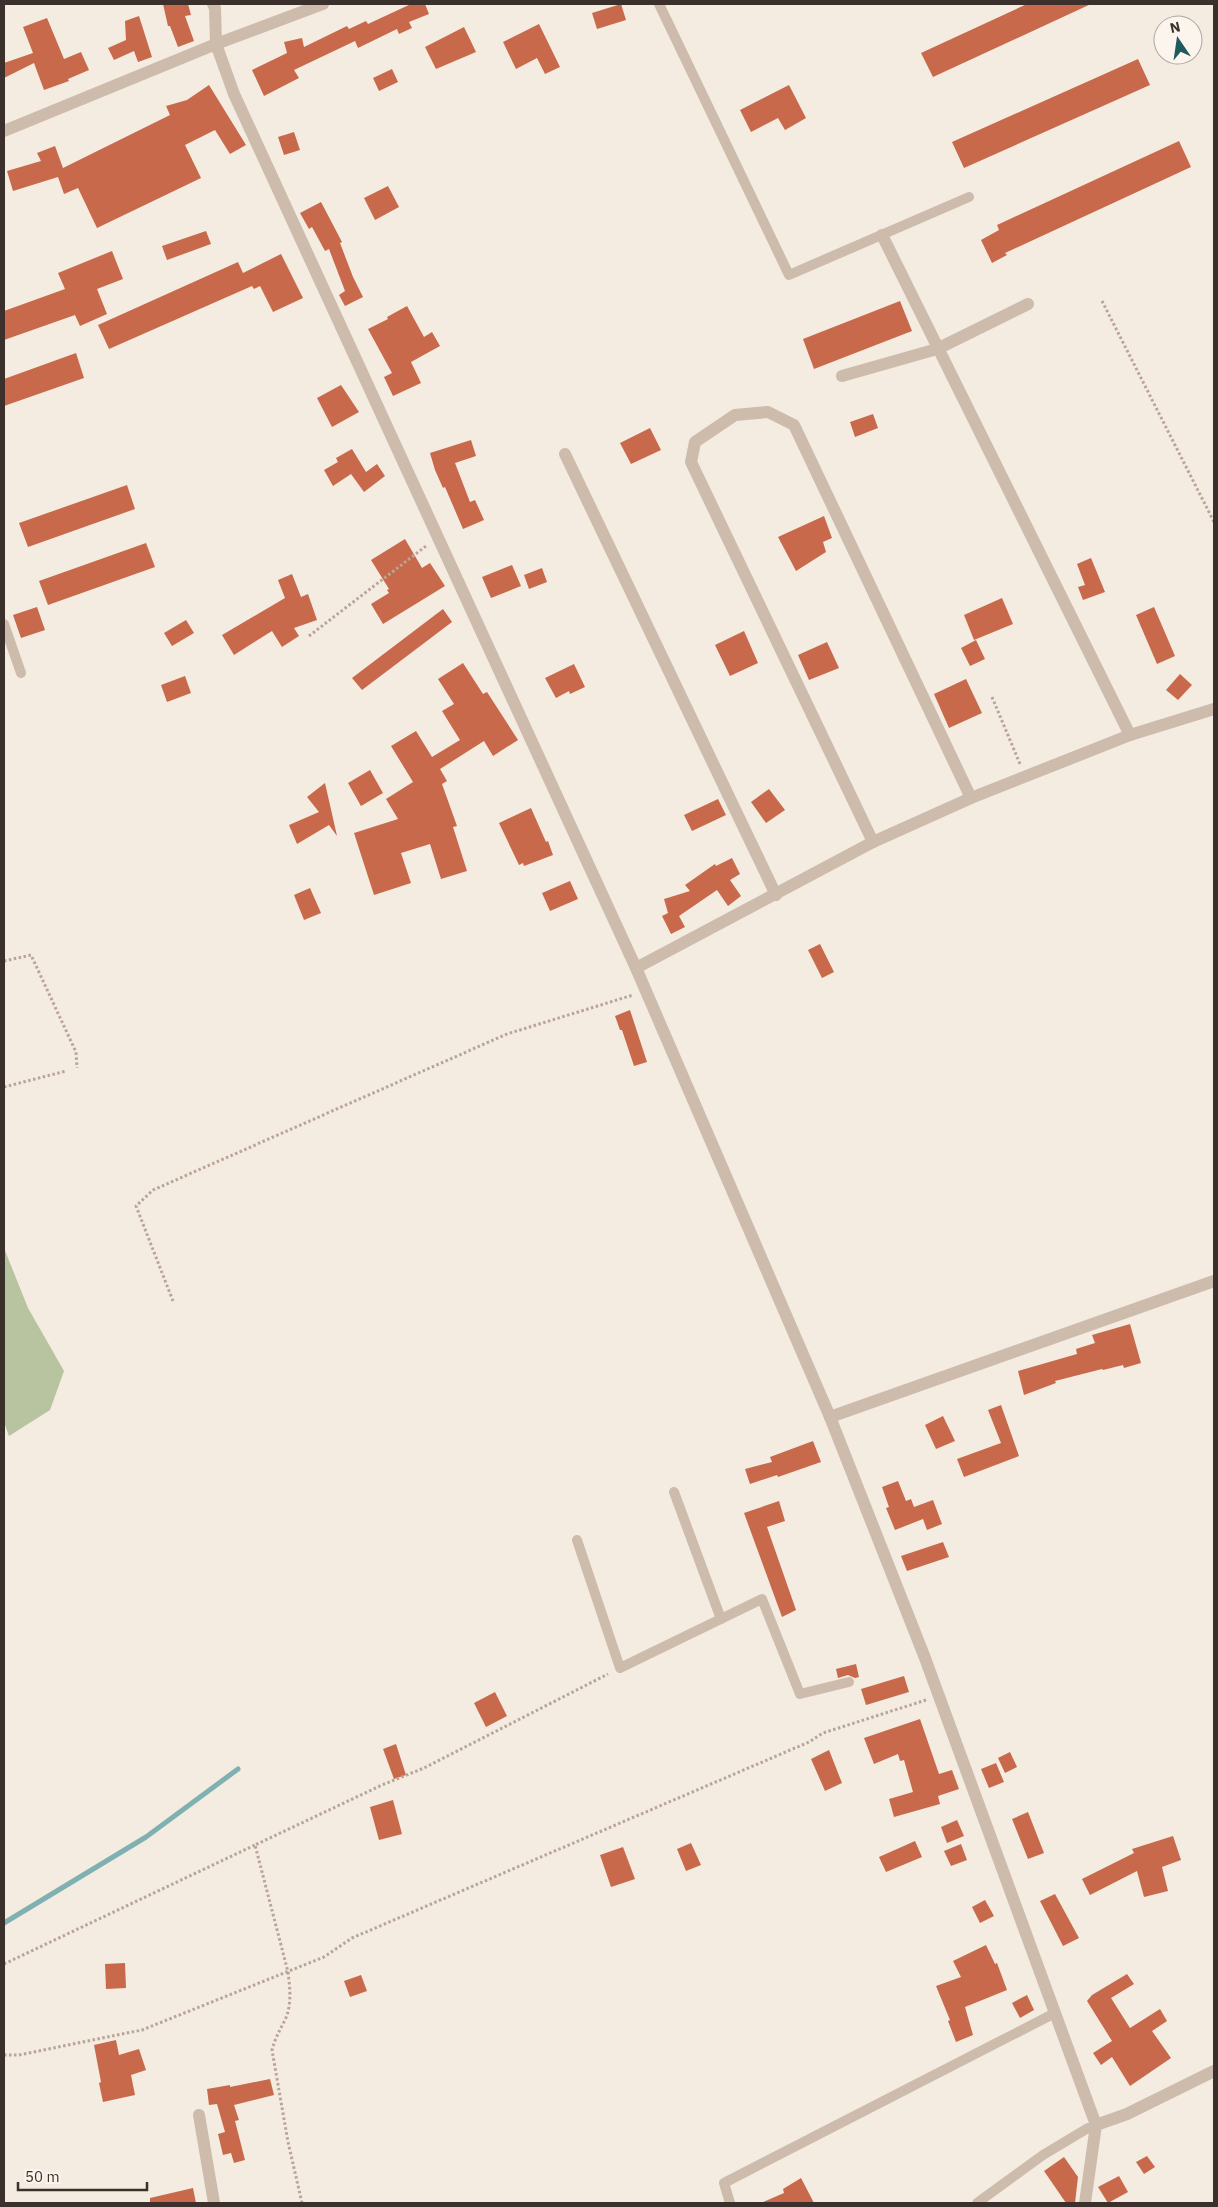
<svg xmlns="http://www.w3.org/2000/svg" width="1218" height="2207" viewBox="0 0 1218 2207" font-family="'IBM Plex Sans',sans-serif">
<rect width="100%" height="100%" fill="#f4ebe1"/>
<polygon fill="#b8c4a0" points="4,1248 28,1308 64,1371 50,1410 9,1436 4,1422"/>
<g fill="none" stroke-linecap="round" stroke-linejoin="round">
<polyline stroke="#7fb0b2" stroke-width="5" points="4,1923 146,1837 238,1769"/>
</g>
<g fill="#c8694b">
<polygon points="163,4 188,4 191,15 185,16 194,41 178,47 170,26 168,26"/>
<polygon points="411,4 425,4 429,14 409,22 412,28 399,34 397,29 358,48 355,41 294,70 299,78 264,96 252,70 287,53 284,42 302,38 304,47 347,26 349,29 366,21 368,24"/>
<polygon points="621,4 626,20 597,29 592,13"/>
<polygon points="1027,4 1091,4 933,77 921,53"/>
<polygon points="139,16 152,57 138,62 134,51 114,60 108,48 126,40 125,21"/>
<polygon points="47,18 64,59 81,52 89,70 68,79 69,81 44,90 34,63 4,78 4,63 33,53 23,27"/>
<polygon points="539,24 560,67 545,74 537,58 516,69 503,42"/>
<polygon points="464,27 476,52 436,69 425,47"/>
<polygon points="1138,59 1150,85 964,168 952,142"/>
<polygon points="392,69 398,82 379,91 373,78"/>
<polygon points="209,85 246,145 230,154 215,130 185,145 201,178 97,228 78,188 64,194 58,177 13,191 7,171 41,161 37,153 55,146 63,168 170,115 166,106 187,100"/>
<polygon points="789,85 806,118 785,130 778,118 751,132 740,110"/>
<polygon points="294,132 300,150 284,155 278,137"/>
<polygon points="1179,141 1191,167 1005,253 1007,255 992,263 981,240 999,230 997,225"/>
<polygon points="388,186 399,207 375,220 364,198"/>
<polygon points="321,202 342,242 340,243 353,277 363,297 345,306 339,295 345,291 329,249 325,251 312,227 309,229 300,213"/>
<polygon points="206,231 211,244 167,260 162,246"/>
<polygon points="112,251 123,279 97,289 107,314 80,326 75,315 4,340 4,311 65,289 58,273"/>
<polygon points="281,254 303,298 273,312 260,286 254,289 252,286 109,349 98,325 238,262 243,273"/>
<polygon points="900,301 912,331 814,369 803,339"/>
<polygon points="407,306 424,337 432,332 440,346 411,362 421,383 393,396 384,377 392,373 368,329 388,319 387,317"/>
<polygon points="76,353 84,378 4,406 4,379"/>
<polygon points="341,385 359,412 332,427 317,398"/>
<polygon points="873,414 878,428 855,437 850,422"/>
<polygon points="650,428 661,450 631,464 620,443"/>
<polygon points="471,440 476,456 455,463 470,502 475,500 484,520 463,529 445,487 443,488 435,470 430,453"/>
<polygon points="352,449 366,472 377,464 385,476 364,492 351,474 333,486 324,470 338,462 336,458"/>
<polygon points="127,485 135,509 28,547 19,523"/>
<polygon points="824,516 832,538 823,542 826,552 796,571 778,537"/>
<polygon points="405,539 422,568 430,563 445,586 383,624 371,604 389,593 387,590 389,589 371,560"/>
<polygon points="146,543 155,567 48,605 39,581"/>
<polygon points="1091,558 1105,592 1083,600 1078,587 1085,585 1077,564"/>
<polygon points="512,565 521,586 491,598 482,577"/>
<polygon points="542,568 547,582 529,589 524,575"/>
<polygon points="292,574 301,597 308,594 317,620 294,628 299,636 282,647 272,631 234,655 222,635 285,598 278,580"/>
<polygon points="1002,598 1013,624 974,640 964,615"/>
<polygon points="37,607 45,630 21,638 13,615"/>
<polygon points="1154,607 1175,656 1157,664 1136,615"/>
<polygon points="443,609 452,622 362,690 352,678"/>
<polygon points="186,620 194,633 172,646 164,633"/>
<polygon points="744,631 758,663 730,676 715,645"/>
<polygon points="976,640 985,659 970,666 961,648"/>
<polygon points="827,642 839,668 809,680 798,655"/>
<polygon points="463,663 483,694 487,692 518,740 493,756 484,741 440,769 447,781 442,784 457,826 453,827 467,871 441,879 430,844 401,853 411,883 374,895 354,833 398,819 386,799 413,782 391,746 416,731 432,757 460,740 442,711 454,704 438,679"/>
<polygon points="574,664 585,687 570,694 569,691 556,698 545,678"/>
<polygon points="1180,674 1192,685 1178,700 1166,690"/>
<polygon points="185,676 191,693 167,702 161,685"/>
<polygon points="966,679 982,713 949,728 934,694"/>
<polygon points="370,770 383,793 361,806 348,783"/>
<polygon points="325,783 337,836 329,825 297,844 289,825 319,812 307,797"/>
<polygon points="769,789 785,810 766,823 751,802"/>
<polygon points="718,799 726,815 692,831 684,815"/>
<polygon points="531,808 546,842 548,841 553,855 524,866 523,863 519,865 499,823"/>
<polygon points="732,858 740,874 730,880 741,896 728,906 717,890 679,916 685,927 671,934 662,916 668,913 664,899 690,891 685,885 715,864 716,866"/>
<polygon points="570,881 578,899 550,911 542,893"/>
<polygon points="310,888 321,913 304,920 294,895"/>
<polygon points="820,944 834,972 822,978 808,950"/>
<polygon points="630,1010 647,1062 634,1066 622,1030 620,1030 615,1016"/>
<polygon points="1130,1324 1141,1363 1124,1368 1123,1365 1103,1370 1102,1369 1055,1381 1056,1383 1024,1395 1018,1371 1077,1354 1076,1349 1095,1343 1092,1335"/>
<polygon points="1001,1405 1019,1456 964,1477 957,1459 1001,1443 988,1410"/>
<polygon points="943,1416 955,1441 936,1449 925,1425"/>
<polygon points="813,1441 821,1462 778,1477 777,1475 750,1484 745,1469 772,1462 770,1457"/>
<polygon points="898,1481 906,1501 911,1499 914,1507 933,1500 942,1524 927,1530 923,1519 895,1530 886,1508 889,1507 882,1487"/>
<polygon points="779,1501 785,1521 767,1527 796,1610 782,1617 744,1513"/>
<polygon points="943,1542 949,1557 907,1571 901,1556"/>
<polygon points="856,1664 859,1677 855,1678 848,1675 838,1678 836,1669"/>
<polygon points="904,1676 909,1692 866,1705 861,1689"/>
<polygon points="495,1692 507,1716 486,1727 474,1703"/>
<polygon points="920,1719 939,1774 952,1770 959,1789 938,1796 940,1804 894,1817 889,1799 913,1792 904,1760 900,1761 898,1754 874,1764 864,1738"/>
<polygon points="396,1744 406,1775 394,1779 383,1749"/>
<polygon points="829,1750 842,1783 825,1791 811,1759"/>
<polygon points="1010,1752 1017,1767 1005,1773 998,1758"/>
<polygon points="996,1763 1004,1782 989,1788 981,1769"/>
<polygon points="393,1800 402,1834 379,1840 370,1807"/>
<polygon points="1028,1812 1044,1853 1028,1859 1012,1819"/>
<polygon points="957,1820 964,1836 947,1843 941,1827"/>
<polygon points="1173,1836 1181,1860 1162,1867 1168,1891 1144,1897 1137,1871 1090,1895 1082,1879 1134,1853 1132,1849"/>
<polygon points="915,1841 922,1857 886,1872 879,1857"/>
<polygon points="691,1843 701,1865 686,1871 677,1849"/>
<polygon points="961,1844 967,1860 951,1866 944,1851"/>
<polygon points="623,1847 635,1879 611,1887 600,1855"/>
<polygon points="1055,1894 1079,1938 1063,1946 1040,1901"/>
<polygon points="985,1900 994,1916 980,1923 972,1907"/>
<polygon points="986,1945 995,1964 997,1963 1007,1990 965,2007 973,2035 956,2042 948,2021 950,2020 936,1986 961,1977 953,1961"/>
<polygon points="125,1963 126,1988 106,1989 105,1964"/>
<polygon points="1127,1974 1134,1984 1111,1998 1130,2028 1160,2009 1167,2021 1152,2031 1171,2058 1130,2086 1112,2057 1101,2065 1093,2053 1112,2041 1087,2001 1092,1995"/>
<polygon points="361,1975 367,1991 350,1997 344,1981"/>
<polygon points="1027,1995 1034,2010 1020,2018 1012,2003"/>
<polygon points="116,2040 119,2055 139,2049 146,2070 131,2075 135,2095 103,2102 99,2083 101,2082 94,2045"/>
<polygon points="270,2079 274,2095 234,2105 239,2120 235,2121 245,2160 234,2163 231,2153 223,2155 218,2134 225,2132 217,2104 209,2105 207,2089 230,2085 230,2087"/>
<polygon points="1147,2156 1155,2167 1144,2174 1136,2162"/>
<polygon points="1064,2157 1078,2177 1075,2203 1066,2203 1044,2171"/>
<polygon points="1119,2176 1128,2192 1108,2203 1098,2187"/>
<polygon points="801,2178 814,2203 761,2203 784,2193 783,2189"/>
<polygon points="193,2188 196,2203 150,2203 150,2198"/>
</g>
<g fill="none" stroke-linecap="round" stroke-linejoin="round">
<g stroke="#b9a596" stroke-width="3" stroke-dasharray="2.5 2.5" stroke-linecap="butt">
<polyline points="1102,301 1214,522"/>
<polyline points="309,636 426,546"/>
<polyline points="992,697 1020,764"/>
<polyline points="4,961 31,955 76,1052 77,1068"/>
<polyline points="4,1087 66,1071"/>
<polyline points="173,1301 136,1206 153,1190 507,1034 633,995"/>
<polyline points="4,1964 255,1845"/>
<polyline points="4,2055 19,2055 142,2030 324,1957 352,1938 809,1742 823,1733 926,1700"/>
<path d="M302,2203L288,2142L272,2050C275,2038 280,2030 285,2020C292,2005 290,1988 288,1972L255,1845L382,1785L424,1768L608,1674"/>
</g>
<g stroke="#cdbbac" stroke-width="10">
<polyline points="659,4 789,275 969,197"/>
<polyline points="4,624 21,673"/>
<polyline points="674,1492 721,1619"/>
<polyline points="577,1540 620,1668 762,1599 800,1694 849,1682"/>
<polyline points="730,2203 724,2183 1055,2013"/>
<polyline points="977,2203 1043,2155 1088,2128"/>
</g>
<g stroke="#cdbbac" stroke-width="12">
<polyline points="213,4 215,8 216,44 234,94 636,968 830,1417 925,1658 1096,2125 1085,2203"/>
<polyline points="4,131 216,44 323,4"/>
<polyline points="882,235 1130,735"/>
<polyline points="842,376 937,349 1028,304"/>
<polyline points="565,454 776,895"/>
<polyline points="873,842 691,462 695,442 735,415 768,412 794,425 971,798"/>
<polyline points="636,968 873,842 971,798 1130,735 1214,709"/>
<polyline points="830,1417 1214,1281"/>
<polyline points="199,2115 214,2203"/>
<polyline points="1096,2125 1127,2114 1214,2071"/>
</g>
</g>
<rect width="1218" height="2207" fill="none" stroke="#3b302b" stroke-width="10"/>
<g transform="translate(1178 40) rotate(347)"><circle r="24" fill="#fbf5ee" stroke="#aea6a0"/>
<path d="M0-4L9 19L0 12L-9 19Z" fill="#1f5a5e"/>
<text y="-8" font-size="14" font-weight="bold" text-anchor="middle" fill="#3b302b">N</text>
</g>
<path d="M18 2182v8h129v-8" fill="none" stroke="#3b302b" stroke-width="2.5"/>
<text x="25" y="2182" font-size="15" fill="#3b302b" stroke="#fbf5ee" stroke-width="4" paint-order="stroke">50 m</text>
</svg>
